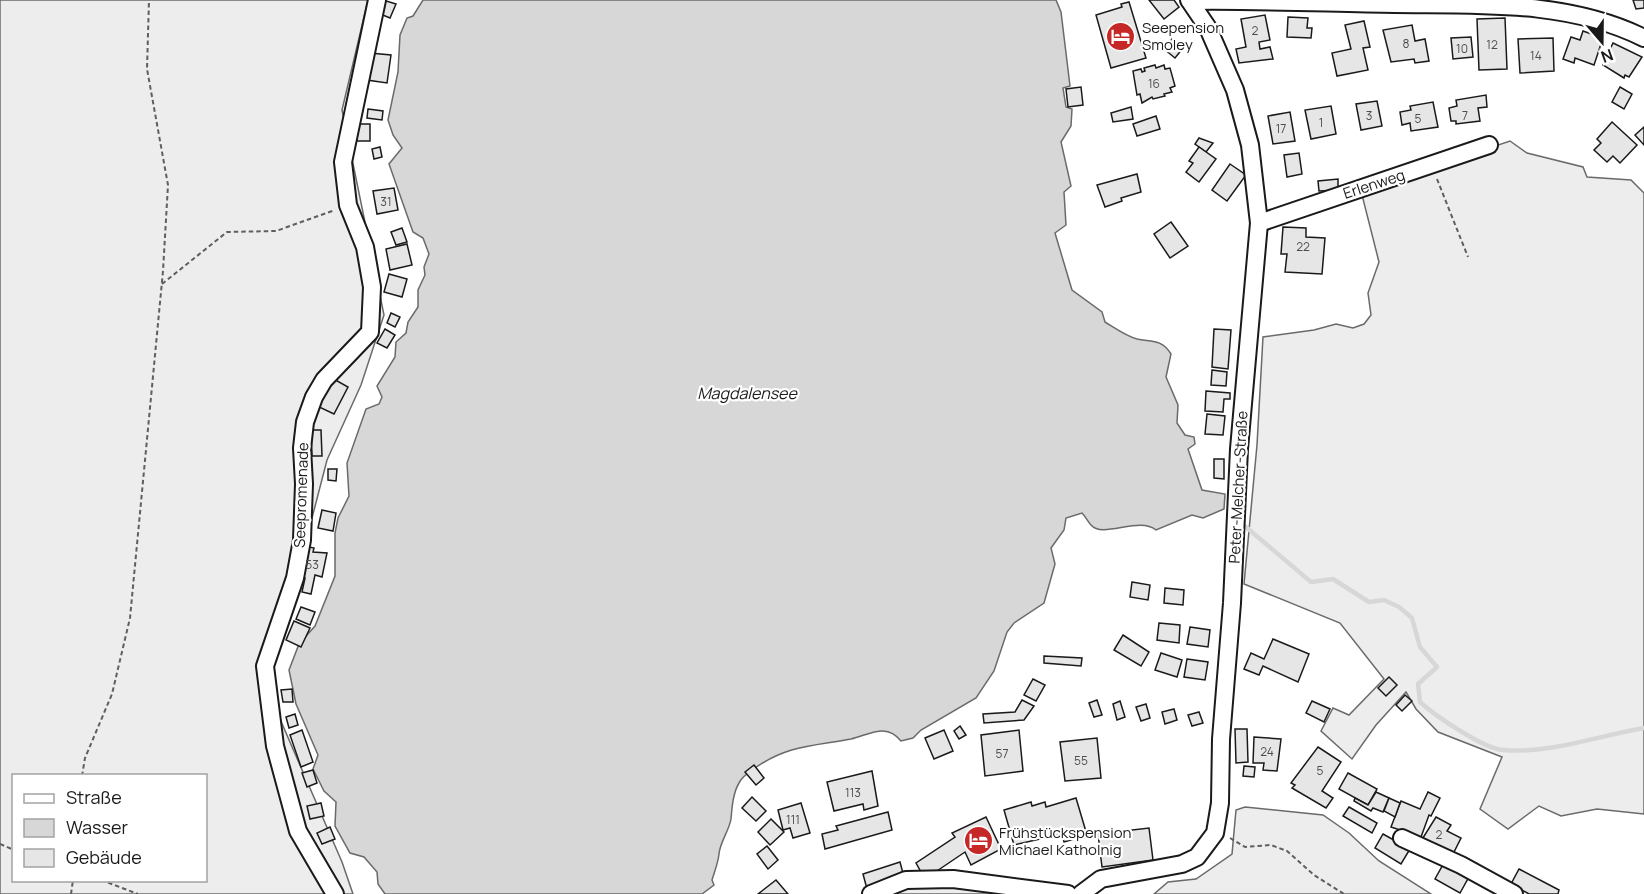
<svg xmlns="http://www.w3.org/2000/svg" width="1644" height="894" viewBox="0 0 1644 894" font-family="Manrope,sans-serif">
<rect width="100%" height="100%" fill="#fff"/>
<g fill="#ededed" stroke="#6a6a6a" stroke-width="1.5" fill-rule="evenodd">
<path d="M0,0H368L342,110L384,315L361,385L327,460L272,673L280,719L342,862L353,894H0ZM14,776H206V880H14Z"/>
<polygon points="1510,141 1527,153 1583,167 1587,177 1631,180 1644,193 1644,814 1597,809 1561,816 1539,806 1508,829 1480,809 1502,757 1438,732 1416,709 1406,692 1376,725 1352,759 1321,731 1333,708 1349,715 1384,679 1340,623 1244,584 1257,445 1263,337 1314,330 1336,324 1353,328 1364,324 1371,315 1368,293 1379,262 1361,191"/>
<polygon points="1245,807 1323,815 1349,833 1379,861 1431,894 1154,894 1168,882 1196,879 1232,854 1236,810"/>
<polygon points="951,881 1033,894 878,894"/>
</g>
<path fill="#d7d7d7" stroke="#6a6a6a" stroke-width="1.5" d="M423,0H1056L1061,12L1070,86L1063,88L1066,107L1072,109L1071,126L1061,142L1071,186L1064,192L1066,225L1055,233L1072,290L1102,312L1105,322C1115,328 1126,336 1137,339C1152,342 1162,339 1171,354L1166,377L1178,405L1177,423L1185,435L1194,437L1195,444L1188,449L1202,490L1225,494L1224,509L1203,518L1192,515L1156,530C1139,516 1103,539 1091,525C1088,522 1086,517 1082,513L1066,518L1064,530L1051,548L1055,564L1044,603L1014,623L1007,632L994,671L976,698L921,730L913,738L901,741C886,722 869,735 851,739C814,746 788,745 755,768C749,772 742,776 739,783C733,793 732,807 731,819C729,831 720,842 719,854C718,863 715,870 712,880L714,885L702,894H385L378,884L377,872L364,857L350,853L335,826L336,802L324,791L313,769L318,755L296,704L289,670L299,644L315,626L335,576V533L338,518L349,496L347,463L366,409L379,404L382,397L377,386L395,357L396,342L406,333L408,322L418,307V290L425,275L424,267L429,254L423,238L413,232L389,164L402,148L393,135L388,120L398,72L400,35L407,18L413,16Z"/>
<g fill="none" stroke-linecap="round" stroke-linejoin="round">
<path stroke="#d7d7d7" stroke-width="4.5" d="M1240,522L1311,582L1333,579L1369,602L1384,600L1399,607L1412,618L1420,647L1437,667L1418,684L1420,702C1434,715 1484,749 1503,750C1550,754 1598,736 1644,728"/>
</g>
<g fill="#e6e6e6" stroke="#1a1a1a" stroke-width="1.5">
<polygon points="383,0 396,4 390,18 378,13"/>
<polygon points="1149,0 1174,0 1179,7 1164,19"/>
<polygon points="1633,0 1644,0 1644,8 1636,9"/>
<polygon points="1129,2 1146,58 1111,68 1096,15 1122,7 1121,4"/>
<polygon points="1265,15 1270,40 1259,42 1260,49 1270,47 1273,59 1239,63 1236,49 1246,47 1241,19"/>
<polygon points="1288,17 1308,18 1307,28 1312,28 1311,38 1287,37"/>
<polygon points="1505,18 1507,69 1479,70 1477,19"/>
<polygon points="1364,21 1370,47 1363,48 1368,70 1337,76 1332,53 1351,49 1345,25"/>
<polygon points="1412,25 1415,41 1425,39 1429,61 1415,63 1414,59 1391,62 1383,30"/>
<polygon points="1583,31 1603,38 1594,65 1575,58 1574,63 1563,59 1571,37 1580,40"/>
<polygon points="1471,37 1473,57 1453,59 1451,38"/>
<polygon points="1553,38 1554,71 1520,73 1518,39"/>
<polygon points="1172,39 1183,48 1175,58 1164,49"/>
<polygon points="1613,43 1642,57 1629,77 1625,75 1624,78 1603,65"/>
<polygon points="370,53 391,55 387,83 367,80"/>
<polygon points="1155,65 1156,68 1164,65 1165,69 1170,68 1175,86 1170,88 1172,92 1164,94 1165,96 1153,99 1152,97 1142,103 1140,94 1137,95 1133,71 1141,69 1142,72 1145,71 1144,68"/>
<polygon points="1081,87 1083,105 1068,107 1066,89"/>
<polygon points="1620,87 1632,94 1624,109 1612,102"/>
<polygon points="1486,95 1487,107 1478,108 1480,121 1456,124 1456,121 1451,121 1449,108 1457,106 1456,100"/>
<polygon points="1377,101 1382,126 1361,130 1356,104"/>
<polygon points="1433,102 1438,127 1411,131 1410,123 1402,125 1400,112 1411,110 1410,106"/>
<polygon points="1331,106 1336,134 1311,139 1305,110"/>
<polygon points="1131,107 1133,119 1113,122 1111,113"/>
<polygon points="368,109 383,111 382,120 367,118"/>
<polygon points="1290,112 1295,141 1273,144 1268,116"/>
<polygon points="1156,116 1160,129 1137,136 1133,124"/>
<polygon points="1612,122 1637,145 1620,163 1613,156 1607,162 1594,150 1601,143 1597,139"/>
<rect x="356" y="124" width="14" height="17"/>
<polygon points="1644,127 1644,145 1635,135"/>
<polygon points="1199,138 1213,143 1206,152 1195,144"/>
<polygon points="380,147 382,157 374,159 372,149"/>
<polygon points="1199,147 1216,159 1199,182 1186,172 1193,163 1189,161"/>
<polygon points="1299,153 1302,174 1287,177 1284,155"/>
<polygon points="1230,164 1246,175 1227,201 1212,190"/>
<polygon points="1137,174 1141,192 1121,198 1122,201 1105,207 1097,185"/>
<polygon points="1338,179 1338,190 1319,191 1318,181"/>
<polygon points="394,188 398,210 377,214 373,191"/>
<polygon points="1171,222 1188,246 1170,258 1154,234"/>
<polygon points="1283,227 1306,228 1306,237 1325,238 1322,274 1285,272 1287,254 1281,254"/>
<polygon points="402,228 407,242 396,245 391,232"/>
<polygon points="407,244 412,265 390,270 386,249"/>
<polygon points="389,274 407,279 402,297 384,292"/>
<polygon points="391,313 400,317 395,327 387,323"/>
<polygon points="385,329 395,335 387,348 377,343"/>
<polygon points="1214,329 1231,330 1228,369 1212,367"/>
<polygon points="1212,370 1227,372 1226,386 1211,385"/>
<polygon points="332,378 348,387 334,414 317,406"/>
<polygon points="1206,391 1230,393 1230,399 1224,399 1223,412 1205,411"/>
<polygon points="1207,414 1225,416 1223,435 1205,434"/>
<polygon points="311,430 321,430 322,456 312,456"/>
<polygon points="1214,459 1224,459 1224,479 1214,478"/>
<polygon points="328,469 337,469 336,481 328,480"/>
<polygon points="322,510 336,513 333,531 318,528"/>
<polygon points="304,546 314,548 313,552 327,553 322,577 315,575 311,594 302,592 305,578 297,576"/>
<polygon points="1132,582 1150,585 1148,600 1130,597"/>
<polygon points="1165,588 1184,590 1183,605 1164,603"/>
<polygon points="301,607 315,612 310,625 296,619"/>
<polygon points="294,621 310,628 301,647 286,640"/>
<polygon points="1159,623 1180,625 1179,643 1157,640"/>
<polygon points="1190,627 1210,630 1208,647 1187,644"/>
<polygon points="1123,635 1149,652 1141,666 1114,650"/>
<polygon points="1273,639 1309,654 1298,682 1263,666 1259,675 1244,669 1251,653 1264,659"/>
<polygon points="1161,653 1182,660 1177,677 1155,670"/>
<polygon points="1044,656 1082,658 1081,666 1044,663"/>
<polygon points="1187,659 1208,662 1205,680 1184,677"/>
<polygon points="1389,677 1397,685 1386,696 1378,688"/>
<polygon points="1033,679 1045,685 1036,701 1024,695"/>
<polygon points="292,689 293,702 283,702 281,690"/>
<polygon points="1405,695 1412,701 1402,711 1396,705"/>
<polygon points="1022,700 1034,706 1024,720 984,723 983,714 1015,712"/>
<polygon points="1097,700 1102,715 1094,717 1089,703"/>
<polygon points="1120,701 1125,717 1117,720 1113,704"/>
<polygon points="1312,701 1330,709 1324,722 1306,713"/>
<polygon points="1146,704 1150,718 1141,721 1136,707"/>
<polygon points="1174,709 1177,720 1165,724 1162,712"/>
<polygon points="1199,712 1203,723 1192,726 1188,715"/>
<polygon points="295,714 298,725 289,728 286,717"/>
<polygon points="960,726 966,735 959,739 954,731"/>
<polygon points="1235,729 1247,729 1248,762 1236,763"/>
<polygon points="302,730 313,762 301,767 290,735"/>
<polygon points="944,730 953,751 934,759 925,738"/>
<polygon points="1019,730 1023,771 985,776 981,735"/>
<polygon points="1254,737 1281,739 1277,771 1263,770 1264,763 1253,763"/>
<polygon points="1097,738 1101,778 1065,781 1060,742"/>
<polygon points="1318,747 1341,762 1322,791 1333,798 1326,808 1292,788 1295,785 1291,783"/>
<polygon points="754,765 764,778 756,785 745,772"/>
<polygon points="1244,766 1255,767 1254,777 1243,776"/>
<polygon points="313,770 317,783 307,787 302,773"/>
<polygon points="872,771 878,806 864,810 863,804 834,811 827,782"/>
<polygon points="1348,773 1377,789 1368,805 1339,789"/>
<polygon points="1376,792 1389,798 1383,812 1373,808 1371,811 1354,801 1355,798 1368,805"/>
<polygon points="1428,792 1440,798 1431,816 1429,815 1421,837 1391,827 1401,801 1420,809"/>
<polygon points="752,797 766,811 756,821 742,808"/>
<polygon points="1076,798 1087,835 1064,842 1062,834 1014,845 1004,810 1031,802 1032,806 1045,802 1046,807"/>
<polygon points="1389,798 1400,803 1395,817 1384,811"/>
<polygon points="321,803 324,816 310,819 307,806"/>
<polygon points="801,803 810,833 793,838 790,828 783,830 778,810"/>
<polygon points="1349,807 1377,823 1372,833 1343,816"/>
<polygon points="888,812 892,830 825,849 822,834 838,830 836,826"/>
<polygon points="986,817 1001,849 971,865 965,852 925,879 916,863 955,837 952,833"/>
<polygon points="1436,817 1451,825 1447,831 1461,838 1452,856 1421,841"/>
<polygon points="771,819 784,832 770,845 758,832"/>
<polygon points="330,827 335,839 322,844 317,833"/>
<polygon points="1149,828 1153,860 1102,867 1098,834"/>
<polygon points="1383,834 1410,849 1401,864 1375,848"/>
<polygon points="767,846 778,860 768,869 757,854"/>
<polygon points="1445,861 1470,875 1460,893 1435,879"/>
<polygon points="900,862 904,877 867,889 863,874"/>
<polygon points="1519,869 1559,890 1558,894 1529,894 1511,884"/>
<polygon points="776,880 788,894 758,894"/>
</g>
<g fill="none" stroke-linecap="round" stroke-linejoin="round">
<defs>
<g id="minor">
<path d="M1190,1C1258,0 1327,3 1395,4C1479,5 1568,0 1644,38"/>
<polyline points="1259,223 1489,145"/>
<polyline points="1402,838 1461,865 1514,894"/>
<polyline points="335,894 298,831 275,746 265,666 295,578 302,540 304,484 302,448 305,422 314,397 324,380 370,332 372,287 365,247 348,205 343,162 377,0"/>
<polyline points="871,894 906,880 953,879 1068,894"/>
<polyline points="1081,894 1101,879 1182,864 1197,857 1215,833 1220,803 1221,739 1232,603 1239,449 1259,223 1250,145 1235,90 1208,28 1189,0"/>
</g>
</defs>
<use href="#minor" stroke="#1a1a1a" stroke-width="20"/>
<g stroke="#5f5f5f" stroke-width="2" stroke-dasharray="4.5 3" stroke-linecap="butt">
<polyline points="1437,179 1468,257"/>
<polyline points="162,284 227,232 276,231 335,210"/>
<polyline points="82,776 85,758 112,694 130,618 163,271 168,185 147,69 149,0"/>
<polyline points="1230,838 1245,847 1271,845 1287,851 1314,875 1344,894"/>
<polyline points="0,844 14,850"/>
<polyline points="101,880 138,894"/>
<polyline points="71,894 73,880"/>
</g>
<use href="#minor" stroke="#fff" stroke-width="16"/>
</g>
<defs>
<symbol id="hotel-disc" viewBox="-11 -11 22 22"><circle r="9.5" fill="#c62828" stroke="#fff"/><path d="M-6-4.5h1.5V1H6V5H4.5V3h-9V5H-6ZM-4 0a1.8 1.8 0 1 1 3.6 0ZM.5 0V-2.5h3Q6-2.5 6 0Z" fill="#fff"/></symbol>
</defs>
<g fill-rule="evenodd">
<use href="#hotel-disc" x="1104" y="20" width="33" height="33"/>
<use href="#hotel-disc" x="962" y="824" width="33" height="33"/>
</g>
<g text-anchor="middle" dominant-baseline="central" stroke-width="4.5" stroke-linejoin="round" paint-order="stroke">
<g font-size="12" fill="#4d4d4d">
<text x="1255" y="30">2</text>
<text x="1406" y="43">8</text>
<text x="1492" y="44">12</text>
<text x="1462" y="48">10</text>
<text x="1536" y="55">14</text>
<text x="1154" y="83">16</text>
<text x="1369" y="115">3</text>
<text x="1465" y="115">7</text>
<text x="1418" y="118">5</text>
<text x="1321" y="122">1</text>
<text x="1281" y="128">17</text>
<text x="386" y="201">31</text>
<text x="1303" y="246">22</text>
<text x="312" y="564">53</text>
<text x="1267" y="751">24</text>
<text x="1002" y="753">57</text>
<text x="1081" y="760">55</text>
<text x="1320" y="770">5</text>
<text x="853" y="792">113</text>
<text x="793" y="819">111</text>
<text x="1439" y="834">2</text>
</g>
<g font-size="15" fill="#1a1a1a" stroke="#fff" text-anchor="start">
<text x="1142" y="27">Seepension<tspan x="1142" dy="17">Smoley</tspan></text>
<text x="999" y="832">Frühstückspension<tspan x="999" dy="17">Michael Katholnig</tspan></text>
</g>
<g font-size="15" fill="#1a1a1a" stroke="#fff">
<text transform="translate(1374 184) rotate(-18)">Erlenweg</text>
<text transform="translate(1238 487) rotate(-87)">Peter-Melcher-Straße</text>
<text transform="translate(301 495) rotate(-88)">Seepromenade</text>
</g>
<g font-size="16" font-style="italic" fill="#1a1a1a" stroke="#fff">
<text x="747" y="393">Magdalensee</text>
</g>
</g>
<rect x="12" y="774" width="195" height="108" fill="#ffffff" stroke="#a3a3a3" stroke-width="1.5"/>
<rect x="24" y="794" width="30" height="9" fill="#ffffff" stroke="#a3a3a3" stroke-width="1.5"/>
<text x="66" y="804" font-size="18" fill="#1a1a1a">Straße</text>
<rect x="24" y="819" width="30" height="18" fill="#d7d7d7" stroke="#a3a3a3" stroke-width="1.5"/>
<text x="66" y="834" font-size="18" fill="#1a1a1a">Wasser</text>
<rect x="24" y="849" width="30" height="18" fill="#e6e6e6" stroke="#a3a3a3" stroke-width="1.5"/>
<text x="66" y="864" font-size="18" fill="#1a1a1a">Gebäude</text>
<g transform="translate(1602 42) rotate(160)" stroke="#ffffff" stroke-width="4.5" paint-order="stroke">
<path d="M0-4.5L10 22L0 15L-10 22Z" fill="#1a1a1a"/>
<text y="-9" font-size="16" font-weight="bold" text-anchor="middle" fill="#1a1a1a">N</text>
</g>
</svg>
